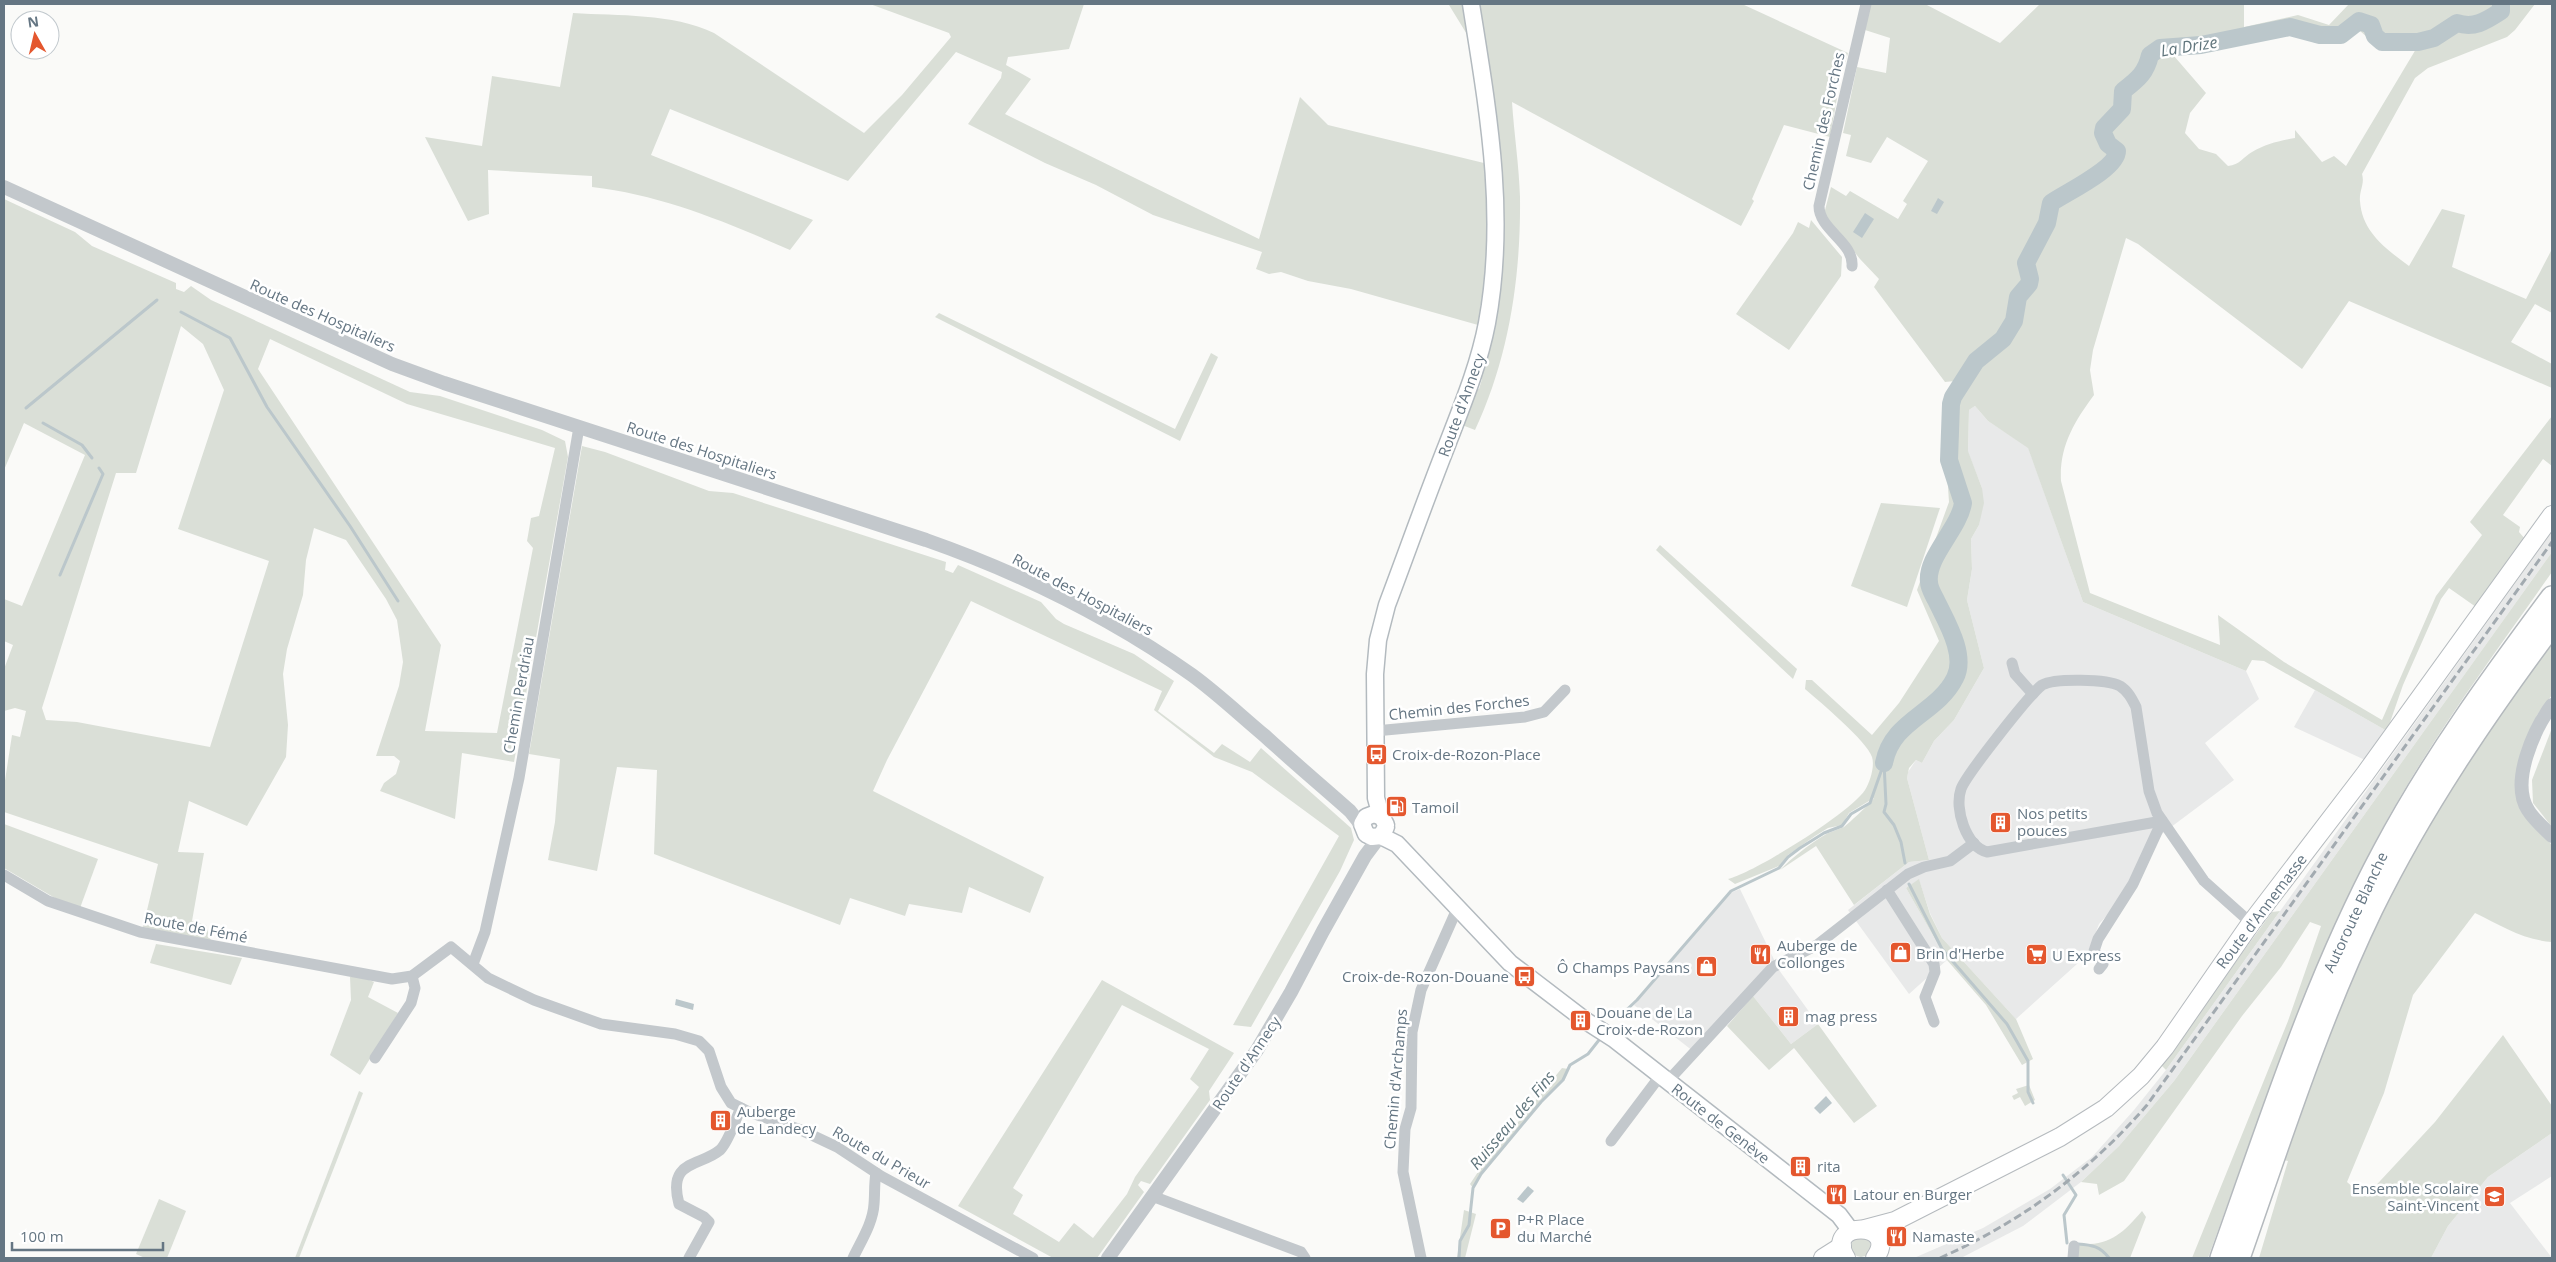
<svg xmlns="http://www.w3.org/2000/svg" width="2556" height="1262" viewBox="0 0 2556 1262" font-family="'Open Sans',sans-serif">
<rect width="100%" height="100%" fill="#fafaf8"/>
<g fill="#e8e9e9">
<polygon points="1975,406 1988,421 2028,447 2083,602 2246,671 2259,699 2205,743 2234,780 2147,845 2130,881 2111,911 2099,924 2087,955 2016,1019 1942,938 1930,913 1919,880 1906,888 1947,960 1909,994 1848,910 1909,862 1929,860 1907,778 1908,772 1916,760 1922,763 1934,741 1954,720 1984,668 1967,600 1972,569 1971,539 1979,525 1982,488 1968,452 1969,410"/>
<polygon points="2552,532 2552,552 2174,1081 2119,1146 2081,1182 2023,1226 1961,1258 1914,1258 1983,1228 2050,1189 2092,1157 2134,1110 2166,1070"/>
<polygon points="2315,690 2387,731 2365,760 2294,727"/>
<polygon points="1740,889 1779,970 1818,1024 1791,1044 1753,996 1698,1055 1634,1005 1730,893"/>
<polygon points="2552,1133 2552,1176 2510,1203 2552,1258 2431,1258 2448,1226 2488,1177"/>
</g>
<g fill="#dadfd7" fill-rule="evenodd">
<path d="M870,4H1084L1069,49L1008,57L1006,65L1031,79L1005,114L1259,239L1300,97L1328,125L1488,164L1486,267L1478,325L1351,289L1308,281L1281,272L1269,274L1256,269L1262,252L1153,215L1096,185L1045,163L968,124L1001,78L1002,72L956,52L848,181L670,109L651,155L813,220L790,250C726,222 662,195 592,187V176L488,170L489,214L468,221L425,137L482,146L492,76L560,87L573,13C619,16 672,13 714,33L864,133L902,95L951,37L949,33Z"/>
<polygon points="1448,4 1463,4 1468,36 1449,5"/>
<path d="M1479,4H1742L1848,53C1845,66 1838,74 1833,87L1837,98L1830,137L1784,125L1752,199L1754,201L1741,226L1512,102C1514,133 1519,165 1520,197C1521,276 1509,358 1475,430L1462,425L1476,388L1479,389L1482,379L1479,377C1523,262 1498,122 1479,4Z"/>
<path d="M1870,4H1925L2000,43L2040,4H2244V27L2298,15L2329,25L2349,4H2535L2515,30L2507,37L2428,68L2415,78L2362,174C2365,184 2359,191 2360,201C2362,232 2386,249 2409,266L2442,209L2465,215L2452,267L2526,299L2552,249V313L2535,304L2511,342L2552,364V388L2349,301L2302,369L2138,244L2126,238L2093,350L2090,370L2094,395C2074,422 2059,447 2061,481L2090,593L2220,645L2218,615L2284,662L2382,720L2436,596L2482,535L2470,522L2552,416V466L2543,459L2503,515L2520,527L2519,532L2525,539L2476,607L2449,588L2441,599L2403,685L2387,731L2264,661L2252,660L2246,671L2083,602L2028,448L1988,421L1975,406L1969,410L1968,451L1982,488L1984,503L1979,525L1971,539L1972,569L1967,600L1984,668L1954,720L1934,741L1922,763L1916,760L1909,768L1907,778L1929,860L1909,862L1854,905L1816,846L1780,870C1793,857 1807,846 1823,836C1829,832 1837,830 1844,827C1848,824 1873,801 1874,798L1849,813L1842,825L1828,828L1815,836L1788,855L1779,866L1735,884L1728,879C1755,872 1850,813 1865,790C1870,782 1875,766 1872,757C1867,741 1820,702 1805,689L1806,680H1812L1872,735L1899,703L1939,641L1917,590L1949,502L1943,413L1955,381L1945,382L1874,287L1879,279L1860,259L1824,214L1831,187L1846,196L1850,191L1898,219L1907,204L1903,201L1928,161L1887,137L1871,163L1846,156L1851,135L1843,133L1857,67L1886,73L1890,38L1865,30ZM2284,31L2296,32L2313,39L2315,43L2334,42L2360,31L2381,49H2416L2346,166L2334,156L2322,162L2295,130V138C2279,141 2266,144 2252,152C2243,157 2240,165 2228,166L2216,154L2199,149L2185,133L2190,113L2206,93L2174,56L2251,37ZM2102,172L2090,185L2069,195L2068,189Z"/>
<path d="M4,199L75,232L92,246L176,283V289L184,292L191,286L211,300L410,392L440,396L542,430L565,441L568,457L514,762L462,753L455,819L380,791L384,783L396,774L400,761L394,756H376L399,686L403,662L397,620L386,599L346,540L314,528L306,560L303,595L287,649L283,674L288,725L286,757L247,826L189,801L178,852L204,853L192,921L206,925L211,941L143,927L158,864L4,812V787L12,735L20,737L26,711L15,708L4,711V669L13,645L4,641V599L22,606L85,455L24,423L4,470ZM181,326L203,344L224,390L178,529L269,561L210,747L77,722L46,720L42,708L116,473H136ZM270,339L407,404L555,448L539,516L531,518L527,541L533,548L497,733L425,731L441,645L258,369Z"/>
<polygon points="1811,220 1842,257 1841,276 1789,350 1736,314 1793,233 1798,222 1809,228"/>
<polygon points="939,313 1175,429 1211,353 1218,357 1180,441 935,317"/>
<polygon points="582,446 605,452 709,491 733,493 946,562 945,570 953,573 958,565 1041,602 1056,619 1064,624 1134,654 1174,681 1158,711 1214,753 1222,744 1250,762 1261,748 1351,828 1354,840 1340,871 1251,1027 1233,1025 1339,836 1252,772 1214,757 1154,710 1162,691 971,601 887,760 873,791 1044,877 1030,913 969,887 962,913 909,904 905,916 850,898 840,925 654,854 657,770 617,767 597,871 548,860 555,822 560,759 529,754"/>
<polygon points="1881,503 1940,508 1907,607 1851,586"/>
<polygon points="1660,545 1797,669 1793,679 1656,550"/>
<path d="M2552,552V572C2493,656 2430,740 2381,831C2308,966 2261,1114 2208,1258H2192L2288,1021L2321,926L2310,922L2281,967L2242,1016L2124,1181L2099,1195L2097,1184L2081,1182L2119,1146L2174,1081Z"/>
<path d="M2552,641V695L2537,715L2516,781C2515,810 2534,827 2552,845V942C2523,940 2500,925 2475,913L2413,995L2384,1093L2347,1182L2363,1196L2367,1195L2435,1122L2503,1035L2552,1106V1133L2488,1177L2448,1226L2431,1258H2259L2288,1161L2284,1160C2323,1050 2363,941 2420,839C2458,770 2506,705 2552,641Z"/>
<polygon points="2552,728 2552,827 2533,803 2532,780"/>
<polygon points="4,824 98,859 80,908 60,901 4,868"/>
<polygon points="1919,879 1930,914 1942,938 2016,1019 2033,1059 2022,1065 1986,1005 1947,960 1906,888"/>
<polygon points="2280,911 2166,1070 2161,1065 2272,912"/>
<polygon points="156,944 242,958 231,985 150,963"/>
<polygon points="359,976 374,982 368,997 398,1013 360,1075 330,1055 351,1000 350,977"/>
<path d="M1102,980L1234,1053L1209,1091L1210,1100L1150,1184L1141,1181L1138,1185L1144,1192L1097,1258H1053L958,1206ZM1122,1005L1209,1049L1190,1079L1199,1087L1135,1177L1127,1194L1093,1238L1074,1223L1059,1242L1013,1214L1023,1195L1013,1188Z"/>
<polygon points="1753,996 1791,1044 1818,1024 1877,1106 1854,1123 1794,1048 1769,1070 1727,1026"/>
<polygon points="1562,1068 1568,1069 1563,1080 1541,1102 1481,1174 1473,1188 1470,1184 1480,1169"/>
<polygon points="2029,1085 2035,1100 2025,1106 2020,1097 2014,1100 2012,1096 2018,1093 2016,1089"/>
<polygon points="359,1091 363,1093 299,1258 295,1258"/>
<polygon points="159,1199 186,1211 167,1258 145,1258 136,1254"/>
<polygon points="1464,1210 1476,1214 1465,1258 1457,1258"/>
<path d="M2142,1211L2146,1217L2130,1258H2078V1244C2110,1246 2122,1234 2142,1211Z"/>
<circle cx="1861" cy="1247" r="10"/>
</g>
<g fill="#bbc7cb">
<polygon points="1938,198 1944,202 1937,214 1931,211"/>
<polygon points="1865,213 1874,219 1862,238 1853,232"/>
<polygon points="676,999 694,1004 693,1010 675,1005"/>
<polygon points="1826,1096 1832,1103 1820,1114 1814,1108"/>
<polygon points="1528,1186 1534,1191 1523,1203 1517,1199"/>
</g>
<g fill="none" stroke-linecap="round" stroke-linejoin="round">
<g stroke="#bbc7cb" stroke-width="3">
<polyline points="181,312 230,338 267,407 350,526 398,601"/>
<polyline points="26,408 157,300"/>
<polyline points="43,423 82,445 92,458"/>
<polyline points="60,575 103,474 99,468"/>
<polyline points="1884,763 1886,804 1884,812 1894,825 1901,842 1905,863"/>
<polyline points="1909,884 1942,949 2007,1024 2028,1061 2028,1092 2033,1103"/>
<polyline points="1618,1018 1637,1000 1731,891 1779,868 1788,857 1800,848 1824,833 1842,826 1851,814 1870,803 1884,763"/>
<polyline points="2063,1175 2076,1195 2064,1215 2067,1243"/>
<path d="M2078,1244C2092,1245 2100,1246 2109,1258"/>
<polyline points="1459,1258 1460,1241 1469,1225 1473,1188 1481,1174 1541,1102 1563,1080 1570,1065 1588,1054 1599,1040"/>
</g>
<path stroke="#bbc7cb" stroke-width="18" d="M1884,763C1892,720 1937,714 1955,678C1967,655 1946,621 1936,600C1933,594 1929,588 1929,582C1926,557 1959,529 1963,503L1949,460L1951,404L1953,397L1976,361L2003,339L2014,321L2018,297L2029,284L2030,279L2026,263L2047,223L2051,203C2065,193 2117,169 2117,151L2108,144L2103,133L2104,128L2122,109L2123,91C2138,79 2146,73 2150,55L2160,48L2201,45L2290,27L2320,35H2341L2359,21L2371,25L2375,36L2382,42H2418L2434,38L2457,23C2475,29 2487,20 2501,11V4"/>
<defs>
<g id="secondary">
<path d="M1381,816L1376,798L1375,674L1378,640L1387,605C1407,552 1426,498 1447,445C1462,406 1479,365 1487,323C1507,215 1488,111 1471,4"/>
<polyline points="1386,827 1381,836 1372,837 1366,834 1362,824 1366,817 1374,814 1382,817 1386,825"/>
<polyline points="1381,836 1397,844 1510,963 1586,1021 1614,1039 1839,1215 1851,1231"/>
</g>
<g id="primary">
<polyline points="1865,1229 1895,1221 2060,1137 2106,1108 2141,1076 2165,1047 2251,923 2365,774 2552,515"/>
<polyline points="1823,1258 1842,1246"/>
<path d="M1846,1258C1822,1219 1901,1221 1875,1258"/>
</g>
<g id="motorway">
<path d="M2221,1258C2270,1121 2314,981 2383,852C2431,761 2491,679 2552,597"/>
<path d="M2239,1258C2280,1141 2318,1021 2372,909C2422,807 2485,715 2552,625"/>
</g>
</defs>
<use href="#secondary" stroke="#b3babf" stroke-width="19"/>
<use href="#primary" stroke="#b5babe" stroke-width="20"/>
<use href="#motorway" stroke="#b4b9bd" stroke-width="24"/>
<g stroke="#c3c8cc" stroke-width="11">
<path d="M1852,266C1854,242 1819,230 1819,206L1866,4"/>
<polyline points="2012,663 2015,674 2033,694"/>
<polyline points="1375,731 1525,717 1544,712 1565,690"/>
<path d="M2162,821L1987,852C1966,846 1954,809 1961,789C1966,775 2030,694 2042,685C2055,678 2107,679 2120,686C2128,691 2132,699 2136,707L2149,791L2157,813L2204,881L2251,923"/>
<polyline points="4,875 48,901 140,932 392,979 412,976 451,947 488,978 534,1000 601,1024 675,1034 699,1041 709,1051 721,1087 731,1103 749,1112 801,1130 837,1147 881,1176 1033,1258"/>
<polyline points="1887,890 1934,964 1935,972 1925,997 1934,1022"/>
<polyline points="473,964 485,932 519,778 579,427"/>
<polyline points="2099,969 2103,964 2094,951 2098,939 2133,884 2162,821"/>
<polyline points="375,1058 411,1003 415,988 412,976"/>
<polyline points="1667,1082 1773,967 1817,945 1908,874 1924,867 1950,861 1974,843"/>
<polyline points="1611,1141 1660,1076"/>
<polyline points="1152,1196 1301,1252 1305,1258"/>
<path d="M689,1258L709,1222L704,1217L679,1204C667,1159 700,1167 720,1150C729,1141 735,1120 741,1108"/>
<path d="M853,1258C861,1241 873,1223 874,1204C875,1193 874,1184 876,1173"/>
<polyline points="1421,1258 1403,1172 1405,1129 1411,1108 1412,1032 1421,990 1457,909"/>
<polyline points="2073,1258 2074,1246"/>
</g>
<g stroke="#c3c8cc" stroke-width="14">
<path d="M4,187L392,364L444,383L926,540C1020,573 1111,618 1192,675C1218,694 1241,716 1265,736C1293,762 1322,786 1350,811L1362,826"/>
<path d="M2552,705C2534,729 2510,782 2528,810C2534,820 2544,828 2552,836"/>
<polyline points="1108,1258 1257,1050 1291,992 1323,931 1365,856 1380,836"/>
</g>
<use href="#secondary" stroke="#fff" stroke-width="16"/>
<use href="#primary" stroke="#fff" stroke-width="18"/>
<use href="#motorway" stroke="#fff" stroke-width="21"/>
<path stroke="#a2aab0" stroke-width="3" stroke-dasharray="8 4" stroke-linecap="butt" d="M1940,1258C2021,1222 2090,1171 2147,1105L2552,542"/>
</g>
<defs>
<symbol id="bus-square" viewBox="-11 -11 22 22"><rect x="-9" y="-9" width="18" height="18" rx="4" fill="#e4572e" stroke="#fff"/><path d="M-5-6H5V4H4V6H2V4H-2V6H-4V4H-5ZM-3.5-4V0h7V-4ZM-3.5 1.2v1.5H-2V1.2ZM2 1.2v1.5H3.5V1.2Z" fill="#fff"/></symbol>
<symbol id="fuel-square" viewBox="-11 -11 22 22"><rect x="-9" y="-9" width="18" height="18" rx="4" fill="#e4572e" stroke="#fff"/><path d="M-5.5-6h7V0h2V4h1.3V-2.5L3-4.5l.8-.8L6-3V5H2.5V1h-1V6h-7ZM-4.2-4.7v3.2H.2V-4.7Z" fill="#fff"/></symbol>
<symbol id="building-square" viewBox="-11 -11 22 22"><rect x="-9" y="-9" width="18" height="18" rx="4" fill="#e4572e" stroke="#fff"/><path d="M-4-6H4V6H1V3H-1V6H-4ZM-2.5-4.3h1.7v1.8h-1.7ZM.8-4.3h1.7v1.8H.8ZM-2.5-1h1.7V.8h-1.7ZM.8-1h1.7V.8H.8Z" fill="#fff"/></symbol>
<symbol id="shop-square" viewBox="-11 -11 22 22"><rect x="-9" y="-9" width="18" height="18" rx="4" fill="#e4572e" stroke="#fff"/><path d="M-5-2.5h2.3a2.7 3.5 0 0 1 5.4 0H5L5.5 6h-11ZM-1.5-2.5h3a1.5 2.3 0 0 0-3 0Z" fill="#fff"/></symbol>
<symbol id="restaurant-square" viewBox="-11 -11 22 22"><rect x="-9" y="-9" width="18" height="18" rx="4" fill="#e4572e" stroke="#fff"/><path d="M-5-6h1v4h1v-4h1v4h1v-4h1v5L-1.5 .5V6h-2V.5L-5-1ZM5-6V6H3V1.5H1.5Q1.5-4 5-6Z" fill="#fff"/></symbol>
<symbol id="supermarket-square" viewBox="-11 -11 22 22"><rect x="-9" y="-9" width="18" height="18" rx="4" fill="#e4572e" stroke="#fff"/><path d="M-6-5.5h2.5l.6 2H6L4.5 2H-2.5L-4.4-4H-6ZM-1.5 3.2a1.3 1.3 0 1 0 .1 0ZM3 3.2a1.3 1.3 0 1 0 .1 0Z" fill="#fff"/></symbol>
<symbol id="school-square" viewBox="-11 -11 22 22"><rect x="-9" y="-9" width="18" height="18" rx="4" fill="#e4572e" stroke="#fff"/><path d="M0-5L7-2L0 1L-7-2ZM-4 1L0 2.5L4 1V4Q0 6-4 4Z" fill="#fff"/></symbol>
<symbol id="parking-square" viewBox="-11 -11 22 22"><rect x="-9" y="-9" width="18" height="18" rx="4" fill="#e4572e" stroke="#fff"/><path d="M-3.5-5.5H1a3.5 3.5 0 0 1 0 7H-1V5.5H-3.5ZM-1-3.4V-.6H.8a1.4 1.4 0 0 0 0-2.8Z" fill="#fff"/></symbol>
</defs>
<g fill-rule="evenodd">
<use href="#bus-square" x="1364" y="742" width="25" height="25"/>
<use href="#fuel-square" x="1384" y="794" width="25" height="25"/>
<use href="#building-square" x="1988" y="810" width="25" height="25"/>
<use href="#shop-square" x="1888" y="940" width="25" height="25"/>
<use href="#restaurant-square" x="1748" y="942" width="25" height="25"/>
<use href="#supermarket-square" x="2024" y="942" width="25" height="25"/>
<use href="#shop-square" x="1694" y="954" width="25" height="25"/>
<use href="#bus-square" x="1512" y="964" width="25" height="25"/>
<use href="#building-square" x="1776" y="1004" width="25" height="25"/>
<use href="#building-square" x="1568" y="1008" width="25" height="25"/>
<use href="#building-square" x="708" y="1108" width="25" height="25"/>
<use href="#building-square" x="1788" y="1154" width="25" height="25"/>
<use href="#restaurant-square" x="1824" y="1182" width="25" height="25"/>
<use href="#school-square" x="2482" y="1184" width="25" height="25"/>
<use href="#parking-square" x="1488" y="1216" width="25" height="25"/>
<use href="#restaurant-square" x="1884" y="1224" width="25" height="25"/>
</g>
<g text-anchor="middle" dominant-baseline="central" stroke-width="5" stroke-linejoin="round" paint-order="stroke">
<g font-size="15" fill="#657683" stroke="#fff">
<text transform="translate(1823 121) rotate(-77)">Chemin des Forches</text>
<text transform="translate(323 315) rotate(24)">Route des Hospitaliers</text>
<text transform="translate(1461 405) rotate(-70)">Route d'Annecy</text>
<text transform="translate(702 450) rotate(18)">Route des Hospitaliers</text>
<text transform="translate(1083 594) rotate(28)">Route des Hospitaliers</text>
<text transform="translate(518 695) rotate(-80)">Chemin Perdriau</text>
<text transform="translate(1459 707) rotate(-6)">Chemin des Forches</text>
<text transform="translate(2261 911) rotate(-53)">Route d'Annemasse</text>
<text transform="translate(2355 912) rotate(-65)">Autoroute Blanche</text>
<text transform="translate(196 927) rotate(11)">Route de Fémé</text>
<text transform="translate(1246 1063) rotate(-56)">Route d'Annecy</text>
<text transform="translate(1395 1079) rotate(-85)">Chemin d'Archamps</text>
<text transform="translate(1721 1123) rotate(38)">Route de Genève</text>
<text transform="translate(882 1157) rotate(30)">Route du Prieur</text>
</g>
<g font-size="15" fill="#657683" stroke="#fff" text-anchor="start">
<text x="1392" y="754">Croix-de-Rozon-Place</text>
<text x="1412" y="807">Tamoil</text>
<text x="2017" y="813">Nos petits<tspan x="2017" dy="17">pouces</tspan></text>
<text x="1777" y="945">Auberge de<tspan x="1777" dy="17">Collonges</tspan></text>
<text x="1916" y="953">Brin d'Herbe</text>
<text x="2052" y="955">U Express</text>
<text x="1690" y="967" text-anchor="end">Ô Champs Paysans</text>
<text x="1509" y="976" text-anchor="end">Croix-de-Rozon-Douane</text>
<text x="1596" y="1012">Douane de La<tspan x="1596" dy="17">Croix-de-Rozon</tspan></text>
<text x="1805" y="1016">mag press</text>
<text x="737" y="1111">Auberge<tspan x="737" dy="17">de Landecy</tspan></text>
<text x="1817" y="1166">rita</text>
<text x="2479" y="1188" text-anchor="end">Ensemble Scolaire<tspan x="2479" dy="17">Saint-Vincent</tspan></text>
<text x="1853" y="1194">Latour en Burger</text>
<text x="1517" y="1219">P+R Place<tspan x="1517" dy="17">du Marché</tspan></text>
<text x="1912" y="1236">Namaste</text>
</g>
<g font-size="16" font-style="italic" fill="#60757c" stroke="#fff">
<text transform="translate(2189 46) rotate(-9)">La Drize</text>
<text transform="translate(1512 1120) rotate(-50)">Ruisseau des Fins</text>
</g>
</g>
<rect width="2556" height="1262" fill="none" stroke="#657683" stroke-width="10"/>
<g transform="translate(35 35) rotate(352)"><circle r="24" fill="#ffffff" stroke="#c1c8cd"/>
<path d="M0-4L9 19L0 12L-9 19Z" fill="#e4572e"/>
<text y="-8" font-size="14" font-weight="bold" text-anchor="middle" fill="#657683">N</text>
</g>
<path d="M12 1242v8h151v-8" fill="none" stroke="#657683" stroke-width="2.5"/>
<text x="20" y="1242" font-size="15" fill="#657683" stroke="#ffffff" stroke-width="4" paint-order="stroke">100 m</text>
</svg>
